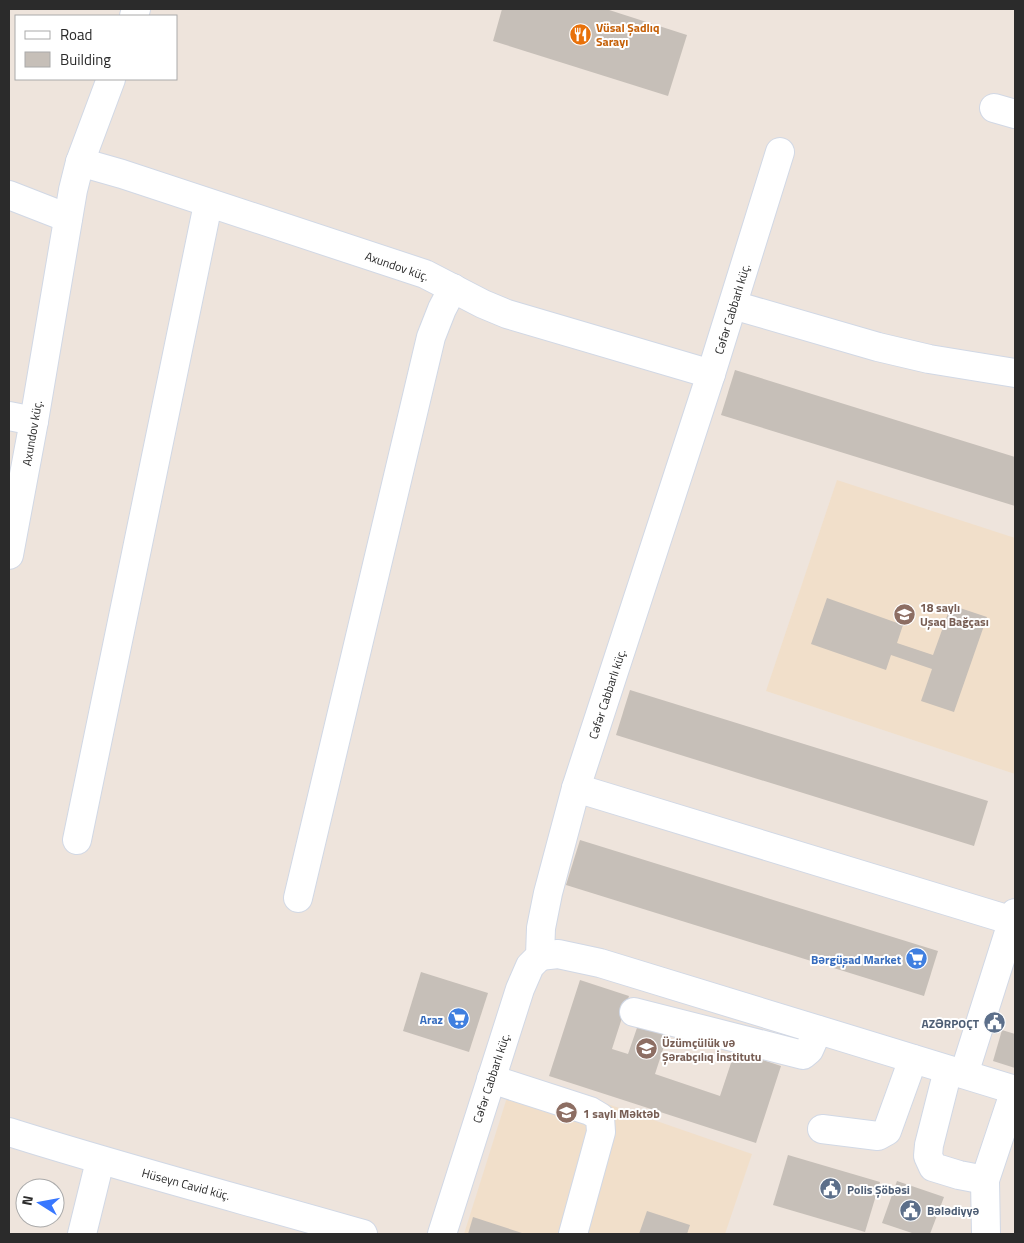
<svg xmlns="http://www.w3.org/2000/svg" width="1024" height="1243" viewBox="0 0 1024 1243" font-family="'Titillium Web',sans-serif">
<rect width="100%" height="100%" fill="#eee4dc"/>
<g fill="#f1dfca">
<polygon points="837,480 1015,538 1015,774 766,691"/>
<polygon points="515,1072 752,1154 725,1234 464,1234"/>
</g>
<g fill="#c6bfb8">
<polygon points="502,9 606,9 687,35 668,96 493,41"/>
<polygon points="735,370 1015,457 1015,506 721,415"/>
<polygon points="827,598 903,625 897,643 933,655 951,605 987,617 954,712 921,701 932,669 891,655 886,670 811,644"/>
<polygon points="630,690 988,801 974,846 616,735"/>
<polygon points="580,840 938,951 924,996 566,885"/>
<polygon points="421,972 488,993 469,1052 403,1031"/>
<polygon points="580,980 629,996 612,1049 628,1054 638,1025 668,1034 655,1074 720,1096 735,1051 781,1066 756,1143 549,1076"/>
<polygon points="1002,1030 1015,1034 1015,1068 993,1061"/>
<polygon points="788,1155 880,1182 865,1232 773,1205"/>
<polygon points="897,1181 944,1197 930,1234 915,1234 882,1223"/>
<polygon points="647,1211 690,1225 687,1234 639,1234"/>
<polygon points="473,1217 525,1234 468,1234"/>
</g>
<g fill="none" stroke-linecap="round" stroke-linejoin="round">
<defs>
<g id="minor">
<polyline points="134,16 136,9"/>
<polyline points="994,108 1015,114"/>
<polyline points="80,162 122,174 425,274 483,304 507,314 711,374"/>
<polyline points="9,195 68,218"/>
<polyline points="733,305 878,347 929,359 1015,373"/>
<polyline points="9,416 34,421"/>
<polyline points="9,555 34,421 73,190 80,162 111,79"/>
<polyline points="576,788 1013,921"/>
<polyline points="77,840 208,204"/>
<polyline points="298,898 431,337 442,309 453,288"/>
<polyline points="540,956 558,954 600,963 1015,1090"/>
<polyline points="634,1012 803,1055 809,1050 818,1030"/>
<polyline points="948,1070 929,1145 928,1156 933,1167 959,1175 985,1180"/>
<polyline points="964,1074 1015,913"/>
<polyline points="491,1079 590,1111 600,1117 601,1132 573,1234"/>
<polyline points="822,1129 878,1136 887,1131 913,1059"/>
<path d="M9,1132C126,1169 245,1200 363,1234"/>
<polyline points="82,1234 100,1161"/>
<polyline points="442,1234 520,989 530,966 540,956 541,928 548,893 576,788 711,374 780,152"/>
<polyline points="986,1234 985,1180 1015,1090"/>
</g>
</defs>
<use href="#minor" stroke="#d1d8e5" stroke-width="30"/>
<use href="#minor" stroke="#fff" stroke-width="28"/>
</g>
<defs>
<symbol id="restaurant-disc" viewBox="-11 -11 22 22"><circle r="9.5" fill="#e8710a" stroke="#fff"/><path d="M-5-6h1v4h1v-4h1v4h1v-4h1v5L-1.5 .5V6h-2V.5L-5-1ZM5-6V6H3V1.5H1.5Q1.5-4 5-6Z" fill="#fff"/></symbol>
<symbol id="school-disc" viewBox="-11 -11 22 22"><circle r="9.5" fill="#8d6e63" stroke="#fff"/><path d="M0-5L7-2L0 1L-7-2ZM-4 1L0 2.5L4 1V4Q0 6-4 4Z" fill="#fff"/></symbol>
<symbol id="supermarket-disc" viewBox="-11 -11 22 22"><circle r="9.5" fill="#3f7fe0" stroke="#fff"/><path d="M-6-5.5h2.5l.6 2H6L4.5 2H-2.5L-4.4-4H-6ZM-1.5 3.2a1.3 1.3 0 1 0 .1 0ZM3 3.2a1.3 1.3 0 1 0 .1 0Z" fill="#fff"/></symbol>
<symbol id="civic-disc" viewBox="-11 -11 22 22"><circle r="9.5" fill="#5c6f8a" stroke="#fff"/><path d="M-.6-6.5H3V-4.5H.6V-3L4-1V1h2V6H-6V1h2V-1L-.6-3ZM-1.2 2.5V6h2.4V2.5Z" fill="#fff"/></symbol>
<symbol id="university-disc" viewBox="-11 -11 22 22"><circle r="9.5" fill="#8d6e63" stroke="#fff"/><path d="M0-5L7-2L0 1L-7-2ZM-4 1L0 2.5L4 1V4Q0 6-4 4Z" fill="#fff"/></symbol>
</defs>
<g fill-rule="evenodd">
<use href="#restaurant-disc" x="568" y="22" width="25" height="25"/>
<use href="#school-disc" x="892" y="602" width="25" height="25"/>
<use href="#supermarket-disc" x="904" y="946" width="25" height="25"/>
<use href="#supermarket-disc" x="446" y="1006" width="25" height="25"/>
<use href="#civic-disc" x="982" y="1010" width="25" height="25"/>
<use href="#university-disc" x="634" y="1036" width="25" height="25"/>
<use href="#school-disc" x="554" y="1100" width="25" height="25"/>
<use href="#civic-disc" x="818" y="1176" width="25" height="25"/>
<use href="#civic-disc" x="898" y="1198" width="25" height="25"/>
</g>
<g text-anchor="middle" dominant-baseline="central" stroke-width="4" stroke-linejoin="round" paint-order="stroke">
<g font-size="12" font-weight="bold" fill="#c56008" stroke="#fff" text-anchor="start">
<text x="596" y="27">Vüsal Şadlıq<tspan x="596" dy="14">Sarayı</tspan></text>
</g>
<g font-size="12" fill="#2b2b2b" stroke="#fff">
<text transform="translate(397 266) rotate(19)">Axundov küç.</text>
<text transform="translate(732 309) rotate(-73)">Cəfər Cabbarlı küç.</text>
<text transform="translate(32 433) rotate(-80)">Axundov küç.</text>
<text transform="translate(607 694) rotate(-72)">Cəfər Cabbarlı küç.</text>
<text transform="translate(491 1078) rotate(-72)">Cəfər Cabbarlı küç.</text>
<text transform="translate(186 1184) rotate(15)">Hüseyn Cavid küç.</text>
</g>
<g font-size="12" font-weight="bold" fill="#785e54" stroke="#fff" text-anchor="start">
<text x="920" y="607">18 saylı<tspan x="920" dy="14">Uşaq Bağçası</tspan></text>
<text x="662" y="1042">Üzümçülük və<tspan x="662" dy="14">Şərabçılıq İnstitutu</tspan></text>
<text x="583" y="1113">1 saylı Məktəb</text>
</g>
<g font-size="12" font-weight="bold" fill="#366cbe" stroke="#fff" text-anchor="end">
<text x="901" y="959">Bərgüşad Market</text>
<text x="443" y="1019">Araz</text>
</g>
<g font-size="12" font-weight="bold" fill="#4e5e75" stroke="#fff" text-anchor="start">
<text x="979" y="1023" text-anchor="end">AZƏRPOÇT</text>
<text x="847" y="1189">Polis Şöbəsi</text>
<text x="927" y="1210">Bələdiyyə</text>
</g>
</g>
<rect width="1024" height="1243" fill="none" stroke="#2b2b2b" stroke-width="20"/>
<rect x="15" y="15" width="162" height="65" fill="#ffffff" stroke="#aaaaaa"/>
<rect x="25" y="31" width="25" height="8" fill="#ffffff" stroke="#aaaaaa"/>
<text x="60" y="40" font-size="15" fill="#2b2b2b">Road</text>
<rect x="25" y="52" width="25" height="15" fill="#c6bfb8" stroke="#aaaaaa"/>
<text x="60" y="65" font-size="15" fill="#2b2b2b">Building</text>
<g transform="translate(40 1203) rotate(281)"><circle r="24" fill="#ffffff" stroke="#aaaaaa"/>
<path d="M0-4L9 19L0 12L-9 19Z" fill="#3877ff"/>
<text y="-8" font-size="14" font-weight="bold" text-anchor="middle" fill="#2b2b2b">N</text>
</g>
</svg>
